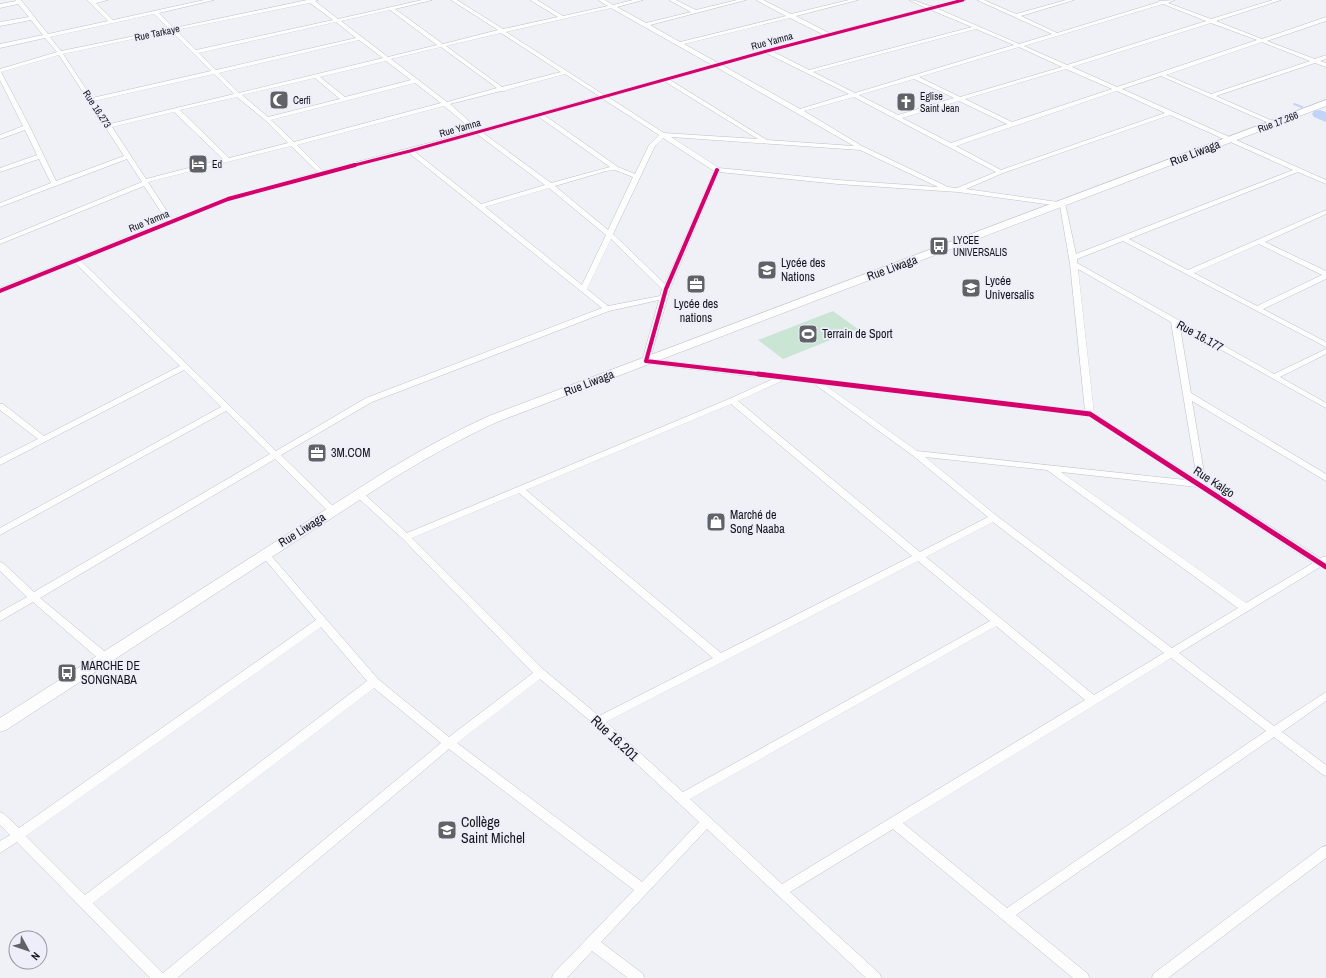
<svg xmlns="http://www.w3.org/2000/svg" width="1326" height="978" viewBox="0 0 1326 978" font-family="'Archivo Narrow',sans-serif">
<rect width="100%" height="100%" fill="#f0f1f7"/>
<polygon fill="#cae5d4" points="833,311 858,329 783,359 758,340"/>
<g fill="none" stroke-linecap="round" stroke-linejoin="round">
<polyline stroke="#c0d4fa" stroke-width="2" points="1294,104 1302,107"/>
<polygon fill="#c0d4fa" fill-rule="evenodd" points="1319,110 1326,112 1326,122 1314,117 1312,114 1314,111"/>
<defs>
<g id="minor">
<path d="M15,0H21L48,34L108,21L87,0H108L96,3L113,20L204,0H214L159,13L174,28L307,0H318L315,1L338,19L422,0H432L395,9L443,44L498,30L451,0H457L503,29L558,17L530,0H537L563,16L608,6L598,0H605L613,5L633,0H643L617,7L646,23L691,12L669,0H676L696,10L737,0H746L650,25L680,42L786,16L756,0H763L791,14L849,0H858L796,16L829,33L926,8L909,0C918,0 923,5 931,6C938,7 956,0 966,0L936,8L1019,44L1052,34L977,0H984L1016,14L1066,0H1074L1021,16L1057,33L1159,2V1L1175,0L1168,3L1211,19L1273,0H1281L1216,21L1262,39L1326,17V21L1267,41L1315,59L1326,55V59L1320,61L1326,63V67L1315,63L1216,96L1275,122V124H1271L1161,76L1122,89L1326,180V184L1298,172L1129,239L1188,270L1326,210V214L1265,242L1326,271V279L1263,309L1326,342V347L1123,241L1077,259V263L1274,374L1326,349V354L1280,377L1326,403V408L1180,327L1191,393L1326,474V481L1192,401L1206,485L1320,558L1326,556V570L1320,567L1179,653L1274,726L1326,692V701L1282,732L1326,765V776L1322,774L1274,737L1016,915L1088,974L1089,978H1073L893,829L790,892L880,974L881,978H866L707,829L601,942L643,974L644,978H628L592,951L567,978H552L553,974L634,890L449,749L177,978H150L17,842L0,853V841L10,835L0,825V812L4,814L19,828L316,620L262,556L260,554L262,552H268L378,679L449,737L533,673L403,539L356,496L354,494L356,492H362L407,533L729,399L773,379L643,363L642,361L659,300L609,311L372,402L281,455L336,509L338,511L336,513H330L275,459L40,598L109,655L110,658L109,661L105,662L101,661L33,602L0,621V612L27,597L0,571V562L3,563L34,592L270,454L226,411L0,535V528L221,407L184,370L0,465V458L38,439L0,410V404H3L44,436L180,366L75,263L0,293V288L167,221L144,186L0,244V240L142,182L127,159L0,207V203L51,183L39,159L0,172V168L37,155L25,130L0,139V135L23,126L0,80V69L57,52L45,38L0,48V44L43,35L31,20L0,26V22L29,17L18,4L0,8V4L16,1ZM310,3L333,20L196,50L176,30ZM1163,4L1206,21L1067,65L1024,46ZM611,8L712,65L604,95L506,32ZM390,10L437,45L388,57L341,21ZM931,10L972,27L809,70L772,51ZM154,14L169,29L61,51L50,37ZM790,18L824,35L718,63L684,44ZM336,22L356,38L216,70L199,53ZM1211,23L1257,40L1117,87L1072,67ZM976,29L1014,45L855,93L813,72ZM171,31L211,71L92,98L63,54ZM501,33L561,72L502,87L446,46ZM359,40L383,58L239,93L219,73ZM1262,42L1310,61L1211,94L1166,75ZM441,47L497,88L447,102L391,59ZM1019,47L1062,67L960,97L919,77ZM766,53L849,94L800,109L722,65ZM59,55L124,156L56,181L30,127L1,72ZM386,61L411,80L345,97L320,77ZM716,67L854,146L767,140L670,80ZM1066,69L1112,89L1012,122L965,99ZM214,74L234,94L110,124L94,101ZM565,74L599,96L479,130L450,104L501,91H505L506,90ZM315,78L340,99L268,117L242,95ZM914,79L954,98L898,115L859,95ZM664,81L758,139L664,133L608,97ZM415,83L441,103L294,142L271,120ZM1117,91L1165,113L1001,170L956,146ZM237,97L265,120L288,143L229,158L180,110ZM854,97L996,172L957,188L947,187L946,186L862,146L804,111ZM603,99L659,135L649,145L635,174L618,167L544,115ZM959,101L1007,124L951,143L902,118ZM444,106L474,131L323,171L297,145ZM174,112L223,159L146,179L112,127ZM1170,115L1293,170L1076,254L1065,203L966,189L1003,173ZM539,117L610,167L551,183L483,133ZM477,134L545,185L481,204L415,152ZM671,137L860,150L938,187L838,180L719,168ZM663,138L714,171L665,284L613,234L655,146ZM291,146L318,172L226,198L172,219L148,182ZM409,153L602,308L366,398L276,451L81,261L230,200L324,174ZM615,170L633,177L608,230L555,186L606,171ZM719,172L838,184L958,192L1060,206L1070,264L1085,411L650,359L670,289ZM549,188L606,235L582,285L485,207ZM611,239L662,289L660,296L608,306L587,289ZM1259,244L1322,275L1257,306L1194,273ZM1078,269L1171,322L1197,479L1094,413ZM784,380L813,383L912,455L988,517L920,552L738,401ZM825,385L1088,416L1186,480L917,451ZM731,404L912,556L721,653L526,490ZM925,457L1047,470L1238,608L1172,648L997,516ZM1061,472L1197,487L1313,563L1246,603ZM519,493L713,658L599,716L544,670L412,538ZM993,522L1164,653L1094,695L926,557ZM918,561L990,621L683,792L606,722ZM996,626L1085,700L782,884L690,799ZM321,627L367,681L85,895L26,836ZM1171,658L1266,731L1007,908L903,823ZM540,679L594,724L699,822L642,882L457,743ZM374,688L441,743L163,973L93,903Z"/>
<polygon points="1326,846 1326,858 1168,978 1152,978 1153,974 1322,847"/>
</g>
<path id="secondary" d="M1326,100V106L497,422C458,440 421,461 384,484L6,730L0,732V718L375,478C412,455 449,434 489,416Z"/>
</defs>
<use href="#minor" stroke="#bfc0c4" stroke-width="1"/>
<use href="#secondary" stroke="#bfc0c4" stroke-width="1"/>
<use href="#minor" fill="#fdfdfe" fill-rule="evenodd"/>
<use href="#secondary" fill="#fdfdfe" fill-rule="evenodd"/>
<defs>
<polyline id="cycleway-far2" points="351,166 410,151 767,51 963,0"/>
<g id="cycleway-far1">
<polyline points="717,170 666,289 646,361 767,375"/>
<polyline points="0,291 228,199 355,165"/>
</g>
<polyline id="cycleway" points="758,374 1090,414 1326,567"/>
</defs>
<use href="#cycleway-far2" stroke="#edeefa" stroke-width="4.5"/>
<use href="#cycleway-far1" stroke="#edeefa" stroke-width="6"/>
<use href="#cycleway" stroke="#edeefa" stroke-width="8"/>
<use href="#cycleway-far2" stroke="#d6006c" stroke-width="3"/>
<use href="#cycleway-far1" stroke="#d6006c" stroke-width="4"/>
<use href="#cycleway" stroke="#d6006c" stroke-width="5"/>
</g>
<defs>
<symbol id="mosque-square" viewBox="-11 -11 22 22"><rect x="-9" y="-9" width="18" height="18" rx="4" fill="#616267" stroke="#edeefa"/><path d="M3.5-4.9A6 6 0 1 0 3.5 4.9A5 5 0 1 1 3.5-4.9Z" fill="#fff"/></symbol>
<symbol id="church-square" viewBox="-11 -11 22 22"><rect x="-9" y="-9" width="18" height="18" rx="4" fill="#616267" stroke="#edeefa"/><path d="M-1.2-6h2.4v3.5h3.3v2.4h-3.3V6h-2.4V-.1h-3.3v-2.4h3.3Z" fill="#fff"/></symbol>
<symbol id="hotel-square" viewBox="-11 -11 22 22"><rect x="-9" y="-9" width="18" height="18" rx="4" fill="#616267" stroke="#edeefa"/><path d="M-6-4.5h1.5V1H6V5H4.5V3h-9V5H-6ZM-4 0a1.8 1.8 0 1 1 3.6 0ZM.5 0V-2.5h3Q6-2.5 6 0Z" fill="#fff"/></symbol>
<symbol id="bus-square" viewBox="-11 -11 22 22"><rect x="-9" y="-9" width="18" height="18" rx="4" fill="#616267" stroke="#edeefa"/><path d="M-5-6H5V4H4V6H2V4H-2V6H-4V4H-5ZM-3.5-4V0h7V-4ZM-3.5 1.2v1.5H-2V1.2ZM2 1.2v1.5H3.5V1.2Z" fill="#fff"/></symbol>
<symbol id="school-square" viewBox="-11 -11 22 22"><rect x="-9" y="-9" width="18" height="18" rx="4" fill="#616267" stroke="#edeefa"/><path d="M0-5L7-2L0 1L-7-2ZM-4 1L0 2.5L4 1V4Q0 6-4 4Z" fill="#fff"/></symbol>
<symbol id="office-square" viewBox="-11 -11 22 22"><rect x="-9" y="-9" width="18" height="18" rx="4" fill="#616267" stroke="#edeefa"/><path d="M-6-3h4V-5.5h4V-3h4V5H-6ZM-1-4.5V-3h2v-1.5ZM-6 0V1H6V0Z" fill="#fff"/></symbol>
<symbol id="stadium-square" viewBox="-11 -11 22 22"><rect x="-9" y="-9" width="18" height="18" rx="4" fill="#616267" stroke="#edeefa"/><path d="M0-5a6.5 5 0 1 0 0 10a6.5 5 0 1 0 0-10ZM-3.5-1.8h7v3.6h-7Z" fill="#fff"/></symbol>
<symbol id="shop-square" viewBox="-11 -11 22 22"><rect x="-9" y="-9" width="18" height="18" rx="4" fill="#616267" stroke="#edeefa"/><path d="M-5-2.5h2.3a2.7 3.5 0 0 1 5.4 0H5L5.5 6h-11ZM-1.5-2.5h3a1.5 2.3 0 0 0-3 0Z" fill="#fff"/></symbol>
</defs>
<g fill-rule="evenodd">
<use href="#mosque-square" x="268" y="89" width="22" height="22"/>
<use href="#church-square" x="895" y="91" width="22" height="22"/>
<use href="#hotel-square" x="187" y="153" width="22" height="22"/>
<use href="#bus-square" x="928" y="235" width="22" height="22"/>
<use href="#school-square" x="756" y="259" width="22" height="22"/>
<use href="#office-square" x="685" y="273" width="22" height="22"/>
<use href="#school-square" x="960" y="277" width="22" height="22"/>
<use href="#stadium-square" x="797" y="323" width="22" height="22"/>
<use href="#office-square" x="306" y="442" width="22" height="22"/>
<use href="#shop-square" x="705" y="511" width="22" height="22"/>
<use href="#bus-square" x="56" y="662" width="22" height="22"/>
<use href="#school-square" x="436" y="819" width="22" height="22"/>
</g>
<g text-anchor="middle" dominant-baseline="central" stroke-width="3.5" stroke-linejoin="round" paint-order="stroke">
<g font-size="10" fill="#141519" stroke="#edeefa">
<text transform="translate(157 33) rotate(-12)">Rue Tarkaye</text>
<text transform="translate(772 41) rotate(-15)">Rue Yamna</text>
<text transform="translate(97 109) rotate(57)">Rue 16.273</text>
<text transform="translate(1278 122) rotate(-21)">Rue 17.266</text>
<text transform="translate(460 128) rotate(-16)">Rue Yamna</text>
<text transform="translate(149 221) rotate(-22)">Rue Yamna</text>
</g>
<g font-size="10" fill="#141519" stroke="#edeefa" text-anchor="start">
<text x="920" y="96">Eglise<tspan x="920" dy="12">Saint Jean</tspan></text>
<text x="293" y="100">Cerfi</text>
<text x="212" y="164">Ed</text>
<text x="953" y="240">LYCEE<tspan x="953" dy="12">UNIVERSALIS</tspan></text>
</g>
<g font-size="12" fill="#141519" stroke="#edeefa">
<text transform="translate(1195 153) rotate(-21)">Rue Liwaga</text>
<text transform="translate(892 268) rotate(-20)">Rue Liwaga</text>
<text transform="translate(1200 336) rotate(29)">Rue 16.177</text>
<text transform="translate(589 383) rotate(-21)">Rue Liwaga</text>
<text transform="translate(1214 482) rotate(33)">Rue Kalgo</text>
<text transform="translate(302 530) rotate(-32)">Rue Liwaga</text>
</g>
<g font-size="12" fill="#141519" stroke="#edeefa" text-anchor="start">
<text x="781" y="263">Lycée des<tspan x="781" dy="14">Nations</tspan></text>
<text x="985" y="281">Lycée<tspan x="985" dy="14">Universalis</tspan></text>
<text x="696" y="304" text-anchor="middle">Lycée des<tspan x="696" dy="14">nations</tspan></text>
<text x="822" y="334">Terrain de Sport</text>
<text x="331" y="453">3M.COM</text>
<text x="730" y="515">Marché de<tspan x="730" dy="14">Song Naaba</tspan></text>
<text x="81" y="666">MARCHE DE<tspan x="81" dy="14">SONGNABA</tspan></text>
</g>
<g font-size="14" fill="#141519" stroke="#edeefa">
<text transform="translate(615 738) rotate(43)">Rue 16.201</text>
</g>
<g font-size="14" fill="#141519" stroke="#edeefa" text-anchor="start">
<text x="461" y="822">Collège<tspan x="461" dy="16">Saint Michel</tspan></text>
</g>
</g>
<g transform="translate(28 950) rotate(130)"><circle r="19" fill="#edeefa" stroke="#9697a0"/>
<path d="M0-3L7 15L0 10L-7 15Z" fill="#616267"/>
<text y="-6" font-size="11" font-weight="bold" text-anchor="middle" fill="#141519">N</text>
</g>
</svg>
